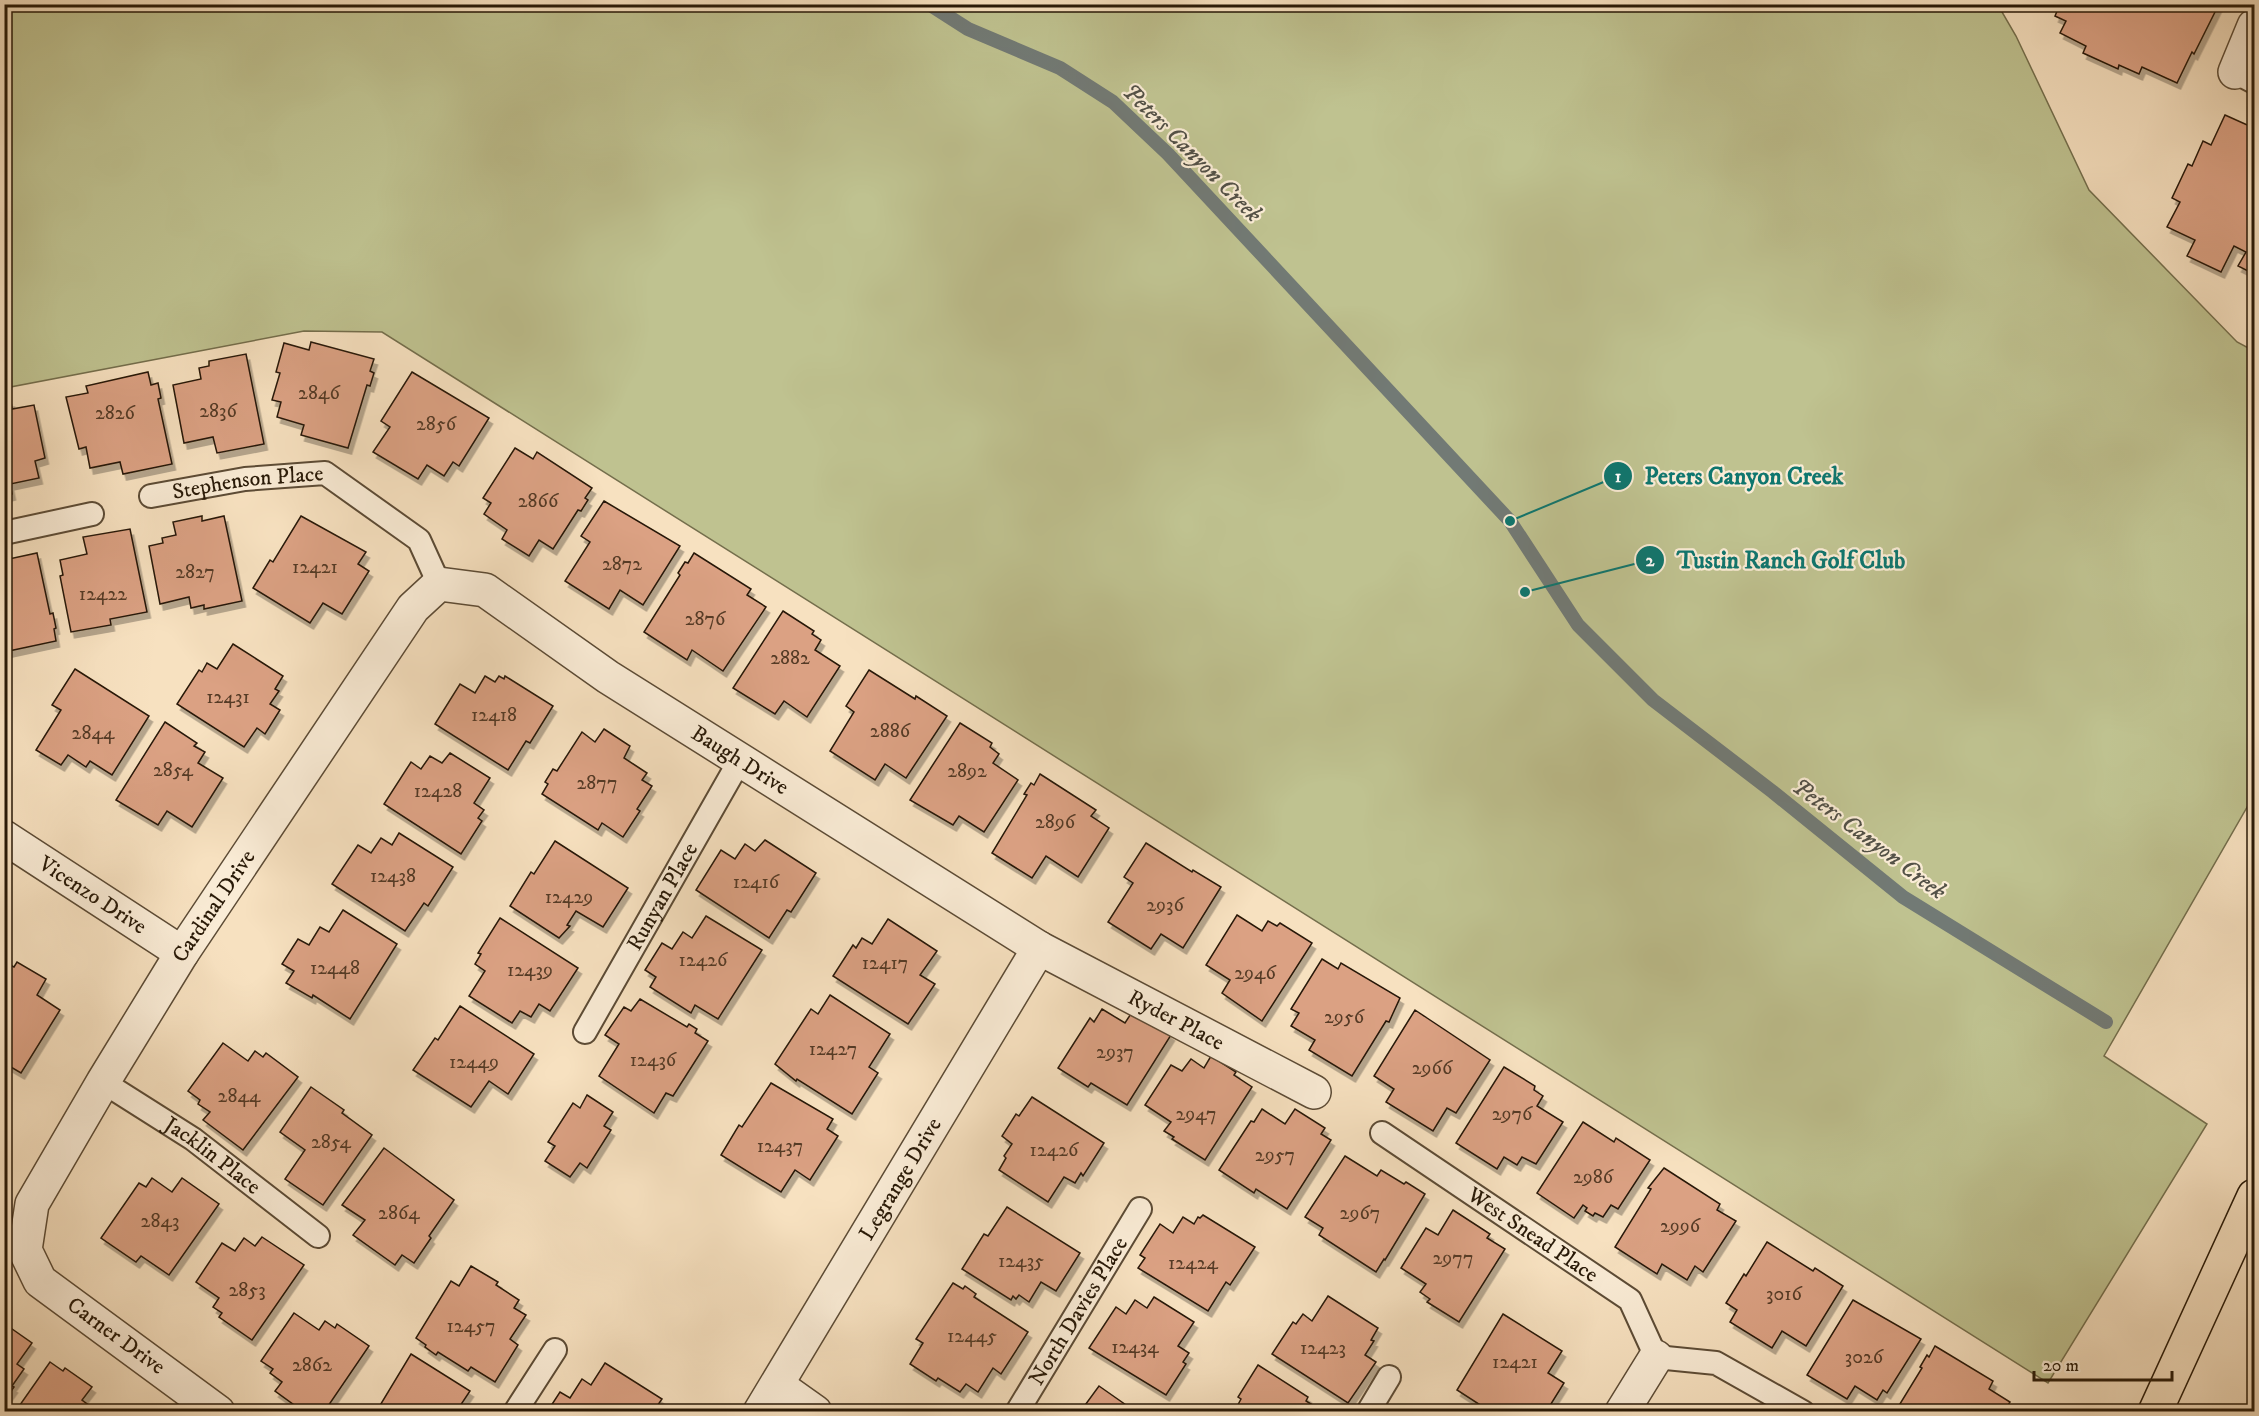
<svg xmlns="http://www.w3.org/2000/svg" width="2259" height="1416" viewBox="0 0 2259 1416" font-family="'IM FELL DW Pica',serif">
<defs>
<filter id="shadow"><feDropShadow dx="3.5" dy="6" stdDeviation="0" flood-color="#0004"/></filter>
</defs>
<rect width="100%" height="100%" fill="#f7e1c0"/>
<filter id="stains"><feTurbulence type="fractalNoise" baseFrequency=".00333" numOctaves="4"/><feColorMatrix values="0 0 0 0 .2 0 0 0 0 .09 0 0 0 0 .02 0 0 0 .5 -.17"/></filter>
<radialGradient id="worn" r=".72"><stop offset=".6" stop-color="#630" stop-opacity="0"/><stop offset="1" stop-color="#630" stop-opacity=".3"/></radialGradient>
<polygon fill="#bfc290" stroke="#746e4c" stroke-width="1.5" points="5,4 1998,5 2016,36 2089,190 2237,342 2254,351 2254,795 2104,1056 2207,1124 2048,1383 382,332 304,331 5,388"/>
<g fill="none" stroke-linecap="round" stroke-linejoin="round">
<polyline stroke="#727a75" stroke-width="14" points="929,4 968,29 1060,68 1113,102 1168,154 1510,521 1578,625 1653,700 1773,792 1903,897 2106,1022"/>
</g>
<g fill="#dba183" stroke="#281907" stroke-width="1.5" filter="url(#shadow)">
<polygon points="2060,4 2219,4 2194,54 2192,52 2177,83 2142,67 2139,74 2119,65 2118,69 2083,53 2086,46 2060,33 2066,21 2055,16"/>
<polygon points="2225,115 2254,128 2254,274 2238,266 2246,252 2234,246 2221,272 2187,256 2195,240 2167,227 2180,202 2172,198 2188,164 2192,166 2203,141 2211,145"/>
<polygon points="311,342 374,359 370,371 374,373 370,386 367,385 348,448 301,435 304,425 277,417 281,402 272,400 280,373 276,372 284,343 309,350"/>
<polygon points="246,354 264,444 217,453 213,437 184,443 173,385 201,379 199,368 209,366 209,361"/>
<polygon points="148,372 151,385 158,383 161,398 158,399 172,464 123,474 120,462 90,468 86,447 79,449 66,397 88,393 86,386"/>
<polygon points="412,372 489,418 459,466 453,462 444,476 427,465 418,479 373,452 390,427 381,421"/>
<polygon points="11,401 12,409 34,405 45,458 35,461 39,478 10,484 12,494 4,496 4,402"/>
<polygon points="515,448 533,459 537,452 592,488 585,498 588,500 581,511 578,510 553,549 539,540 529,556 502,539 507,530 484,514 491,503 483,498"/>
<polygon points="604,501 680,546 643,605 620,590 609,609 565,581 590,542 581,536"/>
<polygon points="202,516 202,521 224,516 242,601 204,609 204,605 191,608 189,597 160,604 149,546 163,543 162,538 176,535 173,522"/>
<polygon points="301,516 366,552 358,564 369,571 342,614 323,603 310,623 253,588 270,560 273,562"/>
<polygon points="130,529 147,612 110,619 111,625 71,632 60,576 63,575 60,560 87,554 83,537"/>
<polygon points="37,553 50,614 53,613 56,628 54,629 56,641 4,652 4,560"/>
<polygon points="694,553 751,589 747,595 766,607 723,671 692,650 687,660 644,632 680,575 678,573 685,562 688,563"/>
<polygon points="783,611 814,631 812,634 821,640 815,650 840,666 807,717 784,701 775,714 733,688"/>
<polygon points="233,644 283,676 275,689 279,691 270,704 280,710 265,734 257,728 244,747 177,704 199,670 202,672 207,663 217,669"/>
<polygon points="75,669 149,716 112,775 90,761 86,767 68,755 61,765 36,750 61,710 52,705"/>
<polygon points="869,670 915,699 916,696 947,716 906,778 885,764 875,780 830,751 854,712 846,706"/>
<polygon points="485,676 495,682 499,676 504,679 505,676 553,706 530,743 526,741 508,770 435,724 460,684 475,693"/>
<polygon points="165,722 197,743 194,746 205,752 198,763 223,778 192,827 167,811 158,825 116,800"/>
<polygon points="960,723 992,743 990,747 999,754 993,763 1018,780 984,832 959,816 953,825 910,800"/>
<polygon points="604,729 630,746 624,758 647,773 642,780 652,786 637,809 640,811 623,837 602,823 598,830 542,794 548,784 545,782 553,769 557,771 582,732 595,742"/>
<polygon points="450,753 490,778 474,803 484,810 478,818 482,821 461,854 384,804 411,762 421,769 430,756 442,763"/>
<polygon points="1040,774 1096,810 1091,816 1109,828 1078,877 1046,856 1032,878 992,853 1027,795 1024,794 1031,783 1034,785"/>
<polygon points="399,833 453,867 428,906 424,903 405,931 332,884 358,845 371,853 381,838 392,845"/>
<polygon points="765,840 816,873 791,912 787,910 769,938 696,890 721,850 735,859 745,844 755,851"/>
<polygon points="555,841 628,888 603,927 576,911 567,925 570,926 559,938 510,906 531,872 534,874"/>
<polygon points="1146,843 1192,872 1193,870 1221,887 1183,948 1161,934 1151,949 1108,922 1133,883 1124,877"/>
<polygon points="343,910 397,944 350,1019 313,995 312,998 286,983 294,971 282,964 298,939 309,945 320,927 329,932"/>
<polygon points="1237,915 1262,931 1268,921 1277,926 1280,923 1312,943 1262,1021 1222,993 1230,980 1206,965"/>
<polygon points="706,916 762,950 718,1019 695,1005 691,1013 650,987 656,977 645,970 662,943 672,949 683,932 692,938"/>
<polygon points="500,918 578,968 550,1011 539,1004 531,1017 520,1011 512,1023 469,996 485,971 475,964 481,954 478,953"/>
<polygon points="888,919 937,951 920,975 935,984 908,1024 833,976 853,945 856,948 862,938 872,944"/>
<polygon points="1322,959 1338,969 1341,963 1400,998 1389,1022 1386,1021 1352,1076 1309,1050 1315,1040 1291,1026 1299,1013 1291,1009"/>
<polygon points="4,962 14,967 17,962 46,979 37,995 60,1010 21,1073 4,1063"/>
<polygon points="830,995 890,1034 869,1067 878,1073 852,1114 797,1079 796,1081 775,1064 811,1009 818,1014"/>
<polygon points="640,999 687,1027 689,1024 697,1029 695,1033 708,1041 673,1096 666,1093 654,1113 599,1076 619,1044 605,1035 624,1007 631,1011"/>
<polygon points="460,1006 534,1054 508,1094 489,1081 471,1107 413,1070 435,1038 438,1040"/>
<polygon points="1102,1009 1125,1023 1134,1009 1171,1035 1127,1105 1091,1083 1088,1087 1058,1068 1090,1018 1094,1022"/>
<polygon points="1415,1010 1490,1060 1456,1113 1447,1108 1433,1131 1386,1102 1394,1089 1374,1076"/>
<polygon points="223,1043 248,1061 255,1051 263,1057 266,1053 298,1077 243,1150 203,1120 210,1112 198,1104 200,1100 188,1091"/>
<polygon points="1211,1056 1236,1072 1234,1075 1252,1087 1205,1160 1172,1139 1174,1137 1164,1131 1171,1122 1145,1105 1171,1065 1182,1071 1191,1059 1204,1068"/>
<polygon points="1504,1067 1535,1086 1534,1090 1543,1096 1537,1106 1563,1122 1536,1164 1522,1157 1517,1165 1504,1157 1497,1169 1456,1143"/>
<polygon points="771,1083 833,1119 827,1129 838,1136 810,1180 795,1170 781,1192 721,1155 739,1125 742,1127"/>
<polygon points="311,1087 344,1110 342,1113 372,1135 323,1205 285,1179 305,1150 280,1132"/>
<polygon points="587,1095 613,1112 604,1126 611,1130 587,1168 580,1163 570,1177 545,1161 555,1146 548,1142 573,1103 580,1108"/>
<polygon points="1032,1097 1104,1143 1083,1176 1081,1173 1075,1183 1064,1177 1048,1202 999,1170 1006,1158 1004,1156 1012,1144 1002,1136 1016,1114 1019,1116"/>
<polygon points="1262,1109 1285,1124 1295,1109 1325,1128 1321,1134 1331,1140 1287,1209 1256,1189 1254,1193 1219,1170 1251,1121 1254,1122"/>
<polygon points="1583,1122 1614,1142 1616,1138 1650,1160 1618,1209 1611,1205 1603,1217 1595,1213 1593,1216 1585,1211 1587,1208 1583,1205 1574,1218 1537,1193"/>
<polygon points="384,1148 454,1200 429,1236 431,1238 414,1263 402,1255 395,1265 353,1235 365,1220 342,1205"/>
<polygon points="1345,1156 1377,1176 1381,1170 1404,1184 1406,1182 1425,1194 1385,1260 1384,1259 1376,1272 1319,1235 1323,1228 1305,1217"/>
<polygon points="1664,1168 1720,1204 1717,1210 1736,1221 1703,1272 1695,1266 1687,1280 1662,1264 1657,1274 1615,1247 1651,1189 1648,1188"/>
<polygon points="152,1178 172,1192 182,1178 219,1204 169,1275 141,1256 136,1262 101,1238 139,1183 146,1187"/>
<polygon points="1007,1207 1080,1253 1056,1291 1041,1282 1029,1302 1019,1295 1016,1299 1013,1296 1011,1300 962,1269 984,1234 988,1236"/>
<polygon points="1453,1210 1490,1234 1487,1238 1505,1249 1459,1322 1427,1302 1430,1299 1420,1292 1426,1284 1401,1268 1426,1228 1438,1235"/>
<polygon points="1203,1215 1255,1247 1230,1285 1226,1282 1208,1311 1138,1268 1145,1258 1140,1255 1160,1224 1173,1233 1183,1217 1194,1224 1198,1217 1200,1218"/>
<polygon points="262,1237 304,1265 252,1340 219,1317 222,1313 213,1307 219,1298 196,1282 222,1243 235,1251 244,1238 255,1246"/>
<polygon points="1767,1242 1813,1271 1815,1268 1843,1286 1806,1346 1782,1331 1772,1348 1730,1322 1737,1310 1726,1303 1744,1274 1746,1276"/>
<polygon points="471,1266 498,1282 496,1285 519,1300 514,1308 526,1315 510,1339 518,1345 495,1382 471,1367 468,1371 438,1352 436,1355 425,1347 426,1345 416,1338 451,1281 459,1286"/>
<polygon points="953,1283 963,1289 965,1286 976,1294 974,1297 1028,1332 1001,1374 993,1368 978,1392 966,1384 960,1392 938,1378 936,1381 910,1364 923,1343 916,1339"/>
<polygon points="1328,1296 1378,1328 1371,1340 1374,1341 1365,1355 1376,1362 1348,1403 1272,1354 1293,1322 1296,1324 1303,1314 1312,1321"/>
<polygon points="1154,1297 1194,1322 1178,1346 1189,1353 1183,1362 1186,1364 1166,1395 1089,1348 1116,1307 1126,1314 1135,1300 1147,1308"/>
<polygon points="1853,1300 1921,1339 1887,1393 1883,1390 1877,1400 1855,1386 1847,1399 1807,1375"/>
<polygon points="294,1313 319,1330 325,1321 335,1328 337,1324 369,1346 324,1412 304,1412 275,1391 282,1382 270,1373 273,1369 261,1361"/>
<polygon points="1503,1314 1562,1351 1548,1373 1564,1383 1546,1412 1491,1412 1457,1390"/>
<polygon points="5,1324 32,1343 17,1364 24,1369 12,1386 14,1387 4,1401"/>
<polygon points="1935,1346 1993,1381 1989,1389 2010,1402 2004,1412 1895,1412 1922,1368 1920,1367 1927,1355 1929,1357"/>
<polygon points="411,1354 470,1391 456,1412 376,1412"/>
<polygon points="50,1362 63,1371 65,1368 92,1387 82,1400 98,1412 15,1412"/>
<polygon points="605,1363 662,1399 653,1412 547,1412 560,1392 570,1398 582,1379 591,1385"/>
<polygon points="1258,1365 1308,1397 1306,1401 1319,1409 1317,1412 1234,1412 1241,1399 1238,1397"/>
<polygon points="1099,1386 1136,1412 1080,1412"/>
</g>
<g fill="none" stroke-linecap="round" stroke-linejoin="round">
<defs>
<g id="service">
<polyline points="2235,72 2254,82"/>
<path id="s1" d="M151,496L245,479L325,473L419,540L439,584"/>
<polyline points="4,533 92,514"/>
<path id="s2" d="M585,1032L740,760"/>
<path id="s3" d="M103,1082L193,1139L318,1236"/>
<path id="s4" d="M1382,1133L1630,1300L1656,1357L1716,1363L1803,1412"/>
<polyline points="515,1412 555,1350"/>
<path id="s5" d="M1017,1412L1140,1209"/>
<polyline points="1368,1412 1389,1377"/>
</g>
<g id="minor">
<polyline points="2235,72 2254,26"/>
<path id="s6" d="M4,837L182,953"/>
<polyline points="777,1385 815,1412"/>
<path id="s7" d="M218,1412L40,1281L25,1250L32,1204L103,1082L182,953L413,608L439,584L485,590L608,677L1039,948L1314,1092"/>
<path id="s8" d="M760,1412L1039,948"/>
<polyline points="1622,1412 1656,1357"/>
</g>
<polyline id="primary" points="2155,1412 2254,1196"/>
</defs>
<use href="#service" stroke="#5c4b35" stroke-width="26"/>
<use href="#minor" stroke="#5c4b35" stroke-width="36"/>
<use href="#primary" stroke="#281907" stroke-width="36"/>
<use href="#service" stroke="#faecd6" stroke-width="22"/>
<use href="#minor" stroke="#faecd6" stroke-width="33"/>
<use href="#primary" stroke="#f7e1c0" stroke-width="33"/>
</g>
<g text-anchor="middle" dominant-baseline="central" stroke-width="4.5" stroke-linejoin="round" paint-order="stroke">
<g font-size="20" fill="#553b26">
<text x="319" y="393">2846</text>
<text x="218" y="411">2836</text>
<text x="115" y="413">2826</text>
<text x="436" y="424">2856</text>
<text x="538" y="501">2866</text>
<text x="622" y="564">2872</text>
<text x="315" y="567">12421</text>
<text x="195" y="572">2827</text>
<text x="103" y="594">12422</text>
<text x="705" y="619">2876</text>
<text x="790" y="658">2882</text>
<text x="228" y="697">12431</text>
<text x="494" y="715">12418</text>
<text x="890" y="731">2886</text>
<text x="93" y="733">2844</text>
<text x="173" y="770">2854</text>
<text x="967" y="771">2892</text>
<text x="597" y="783">2877</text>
<text x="438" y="791">12428</text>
<text x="1055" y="822">2896</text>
<text x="393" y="876">12438</text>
<text x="756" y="882">12416</text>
<text x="569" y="897">12429</text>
<text x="1165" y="905">2936</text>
<text x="703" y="960">12426</text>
<text x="885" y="963">12417</text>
<text x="335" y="968">12448</text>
<text x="530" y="970">12439</text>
<text x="1255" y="973">2946</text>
<text x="1344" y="1017">2956</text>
<text x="833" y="1049">12427</text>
<text x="1115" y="1052">2937</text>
<text x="653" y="1060">12436</text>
<text x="474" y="1062">12449</text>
<text x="1432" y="1068">2966</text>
<text x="239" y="1096">2844</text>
<text x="1196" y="1114">2947</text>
<text x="1512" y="1114">2976</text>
<text x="331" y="1142">2854</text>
<text x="780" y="1146">12437</text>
<text x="1054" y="1150">12426</text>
<text x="1275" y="1155">2957</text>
<text x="1593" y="1177">2986</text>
<text x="399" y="1213">2864</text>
<text x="1360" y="1213">2967</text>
<text x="160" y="1221">2843</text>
<text x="1680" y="1226">2996</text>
<text x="1453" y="1258">2977</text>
<text x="1021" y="1261">12435</text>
<text x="1193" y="1263">12424</text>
<text x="247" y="1290">2853</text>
<text x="1784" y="1294">3016</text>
<text x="471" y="1326">12457</text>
<text x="972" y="1336">12445</text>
<text x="1135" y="1347">12434</text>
<text x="1323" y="1348">12423</text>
<text x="1864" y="1357">3026</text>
<text x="1515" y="1362">12421</text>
<text x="312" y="1365">2862</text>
</g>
<g font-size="22" fill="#281907" stroke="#faecd6">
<text stroke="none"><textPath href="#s1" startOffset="98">Stephenson Place</textPath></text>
<text stroke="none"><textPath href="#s7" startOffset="1398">Baugh Drive</textPath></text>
<text stroke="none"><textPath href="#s6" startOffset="106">Vicenzo Drive</textPath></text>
<text stroke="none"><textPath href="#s2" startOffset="156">Runyan Place</textPath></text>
<text stroke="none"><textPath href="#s7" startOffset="651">Cardinal Drive</textPath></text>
<text stroke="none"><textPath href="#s7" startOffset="1906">Ryder Place</textPath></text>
<text stroke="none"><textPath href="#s3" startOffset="132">Jacklin Place</textPath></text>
<text stroke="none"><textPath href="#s8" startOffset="272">Legrange Drive</textPath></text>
<text stroke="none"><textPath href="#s4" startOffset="182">West Snead Place</textPath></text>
<text stroke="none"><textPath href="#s5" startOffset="118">North Davies Place</textPath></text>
<text transform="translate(116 1336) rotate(36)">Carner Drive</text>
</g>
<g font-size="24" font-style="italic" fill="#535147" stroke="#faecd6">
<text transform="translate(1192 153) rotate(45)">Peters Canyon Creek</text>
<text transform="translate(1869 839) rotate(37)">Peters Canyon Creek</text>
</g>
</g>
<path fill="none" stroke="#0f766e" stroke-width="2" d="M1510 521L1618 476M1525 592L1650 560"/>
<g fill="#0f766e" stroke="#faecd6" stroke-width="2">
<circle cx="1510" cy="521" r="6"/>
<circle cx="1525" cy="592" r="6"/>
<circle cx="1618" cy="476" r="15"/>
<circle cx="1650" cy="560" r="15"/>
</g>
<g font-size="18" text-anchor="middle" font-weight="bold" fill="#fff">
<text x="1618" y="482">1</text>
<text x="1650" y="566">2</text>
</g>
<g font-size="24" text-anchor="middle" font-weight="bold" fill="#0f766e" stroke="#faecd6" stroke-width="4.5" stroke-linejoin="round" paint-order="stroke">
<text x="1744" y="484">Peters Canyon Creek</text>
<text x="1791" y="568">Tustin Ranch Golf Club</text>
</g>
<rect width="2259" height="1416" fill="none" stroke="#f7e1c0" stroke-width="24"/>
<rect x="6" y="6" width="2247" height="1404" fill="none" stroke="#281907" stroke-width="3"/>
<rect x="12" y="12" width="2235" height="1392" fill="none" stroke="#281907" stroke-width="1.5"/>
<path d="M2034 1371v9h138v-9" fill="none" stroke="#281907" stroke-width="3"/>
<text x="2043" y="1371" font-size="18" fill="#281907" stroke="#faecd6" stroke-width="4.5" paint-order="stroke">20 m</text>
<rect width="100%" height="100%" filter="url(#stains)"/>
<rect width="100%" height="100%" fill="url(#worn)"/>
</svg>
